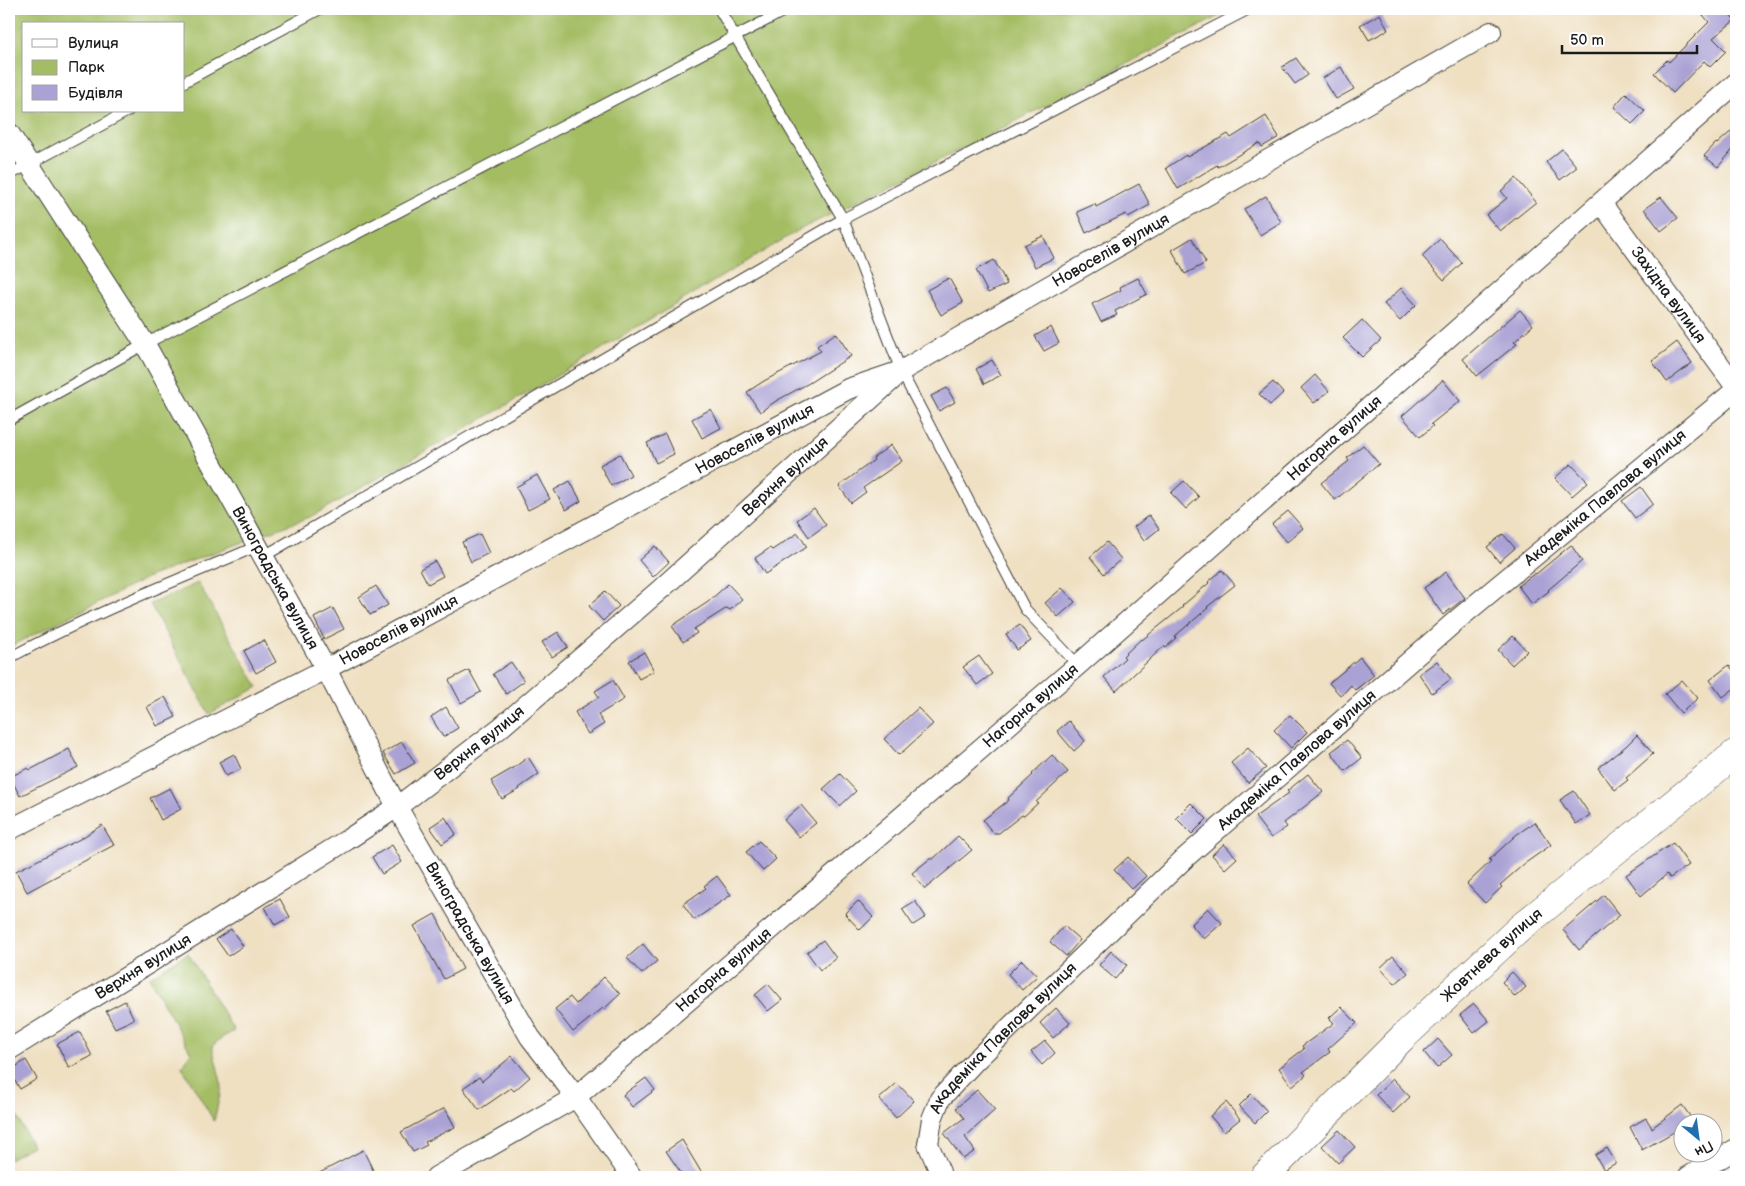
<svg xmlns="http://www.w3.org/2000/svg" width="1745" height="1186" viewBox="0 0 1745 1186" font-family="'Balsamiq Sans',sans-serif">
<rect width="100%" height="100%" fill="#fff"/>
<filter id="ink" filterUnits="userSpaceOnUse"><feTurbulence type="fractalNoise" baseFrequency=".02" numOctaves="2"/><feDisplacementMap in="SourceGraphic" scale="10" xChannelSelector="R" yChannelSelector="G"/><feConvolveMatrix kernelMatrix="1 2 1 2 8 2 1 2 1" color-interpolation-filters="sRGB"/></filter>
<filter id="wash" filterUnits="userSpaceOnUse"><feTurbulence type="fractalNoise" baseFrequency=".0096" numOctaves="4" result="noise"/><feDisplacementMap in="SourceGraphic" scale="20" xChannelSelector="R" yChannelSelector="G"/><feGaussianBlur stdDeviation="1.12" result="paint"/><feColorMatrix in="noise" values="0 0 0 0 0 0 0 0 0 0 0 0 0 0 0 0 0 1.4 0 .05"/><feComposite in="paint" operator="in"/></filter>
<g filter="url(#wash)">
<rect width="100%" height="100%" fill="#efe0c2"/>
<g fill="#a4bd64" stroke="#606c40" fill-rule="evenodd">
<path d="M9,9H1233L962,149L799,230L542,385L310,517L151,576L9,647ZM24,24H184V111H24Z"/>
<polygon points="198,583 258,687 209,714 150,604"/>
<polygon points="188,953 234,1031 223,1037 212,1046 222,1086 214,1121 182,1067 191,1053 149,977"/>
<polygon points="9,1100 32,1146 9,1159"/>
</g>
<g id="blocks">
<g fill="#aaa2d4">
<polygon points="1698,9 1725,9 1735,20 1713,38 1726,51 1710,67 1704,61 1673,93 1654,73 1667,60 1669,62 1709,22"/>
<polygon points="1380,14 1388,30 1369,40 1360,25"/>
<polygon points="1296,58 1308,75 1295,84 1282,67"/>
<polygon points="1341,67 1354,89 1336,99 1323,78"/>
<polygon points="1626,93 1645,111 1632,124 1614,107"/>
<polygon points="1266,116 1279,137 1262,147 1259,143 1218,167 1217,165 1178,189 1166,168 1186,155 1187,157 1228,134 1231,138"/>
<polygon points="1736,127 1736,146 1718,167 1704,156 1716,143 1717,144"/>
<polygon points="1562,149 1577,167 1560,180 1546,162"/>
<polygon points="1516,178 1536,202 1500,231 1486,215 1507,198 1501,191"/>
<polygon points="1139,184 1150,205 1128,217 1126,214 1086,233 1077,212 1095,204 1096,207"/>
<polygon points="1266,196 1281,222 1260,235 1244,209"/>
<polygon points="1661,197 1678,218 1661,231 1644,209"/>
<polygon points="1043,236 1054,258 1035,267 1024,245"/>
<polygon points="1192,238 1206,263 1185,274 1172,250"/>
<polygon points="1440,239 1462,263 1444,280 1422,256"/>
<polygon points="994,260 1007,284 988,293 976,270"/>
<polygon points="949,278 963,303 941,315 927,290"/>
<polygon points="1138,278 1147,294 1115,311 1117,315 1101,322 1092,304 1121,290 1120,287"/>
<polygon points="1401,288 1416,305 1400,321 1384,304"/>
<polygon points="1520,310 1533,325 1514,342 1517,344 1477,376 1463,359"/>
<polygon points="1362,320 1381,340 1362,357 1343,338"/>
<polygon points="1051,327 1059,343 1044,351 1035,336"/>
<polygon points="836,333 851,356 809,383 776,401 760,412 747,392 764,381 821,351 817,346"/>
<polygon points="1677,342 1692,363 1667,382 1652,361"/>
<polygon points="992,360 1001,375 984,384 976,369"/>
<polygon points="1315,375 1329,391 1314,403 1301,388"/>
<polygon points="1443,380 1460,401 1431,424 1433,426 1420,437 1402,416"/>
<polygon points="1273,382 1283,393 1270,405 1259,394"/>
<polygon points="947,388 955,402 939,411 931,396"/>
<polygon points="711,409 721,428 702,438 692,419"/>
<polygon points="665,434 674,454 656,463 647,443"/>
<polygon points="891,445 902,461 863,488 866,492 851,503 839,486 874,460 873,458"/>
<polygon points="1363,445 1379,464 1335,500 1321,483 1349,461 1347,458"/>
<polygon points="620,454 631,475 611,486 600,465"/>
<polygon points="1571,464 1588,482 1572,496 1555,478"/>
<polygon points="537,475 550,499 528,510 516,487"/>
<polygon points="570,481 581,501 566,510 554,490"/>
<polygon points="1184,481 1199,497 1186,509 1171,493"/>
<polygon points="1641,487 1653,504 1635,518 1622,501"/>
<polygon points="814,508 826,525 809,537 797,520"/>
<polygon points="1288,511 1303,528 1287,542 1272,524"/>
<polygon points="1149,515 1159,529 1144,541 1134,527"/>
<polygon points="798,533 807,547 765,574 755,558 770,548 772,550"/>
<polygon points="480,534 489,553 471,562 462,542"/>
<polygon points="1503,534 1515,548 1499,562 1487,547"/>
<polygon points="1107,542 1121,559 1104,574 1090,557"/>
<polygon points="1571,545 1582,561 1548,590 1549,591 1532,604 1518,586 1535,573 1536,574"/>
<polygon points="655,546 669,562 653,577 639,560"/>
<polygon points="435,561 443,576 428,584 420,569"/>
<polygon points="1222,570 1235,585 1207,607 1208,608 1175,636 1176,638 1165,648 1164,646 1116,691 1104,677 1125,658 1123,656 1141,639 1142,640 1183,607 1182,606 1209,583 1208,582"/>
<polygon points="1446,572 1465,598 1443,615 1424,588"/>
<polygon points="728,584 742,599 730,610 727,608 694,629 697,633 683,642 672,626 708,602"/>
<polygon points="376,586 388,605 370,615 359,597"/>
<polygon points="1062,588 1075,602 1058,617 1045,603"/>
<polygon points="605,591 619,606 603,621 589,606"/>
<polygon points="333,608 344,629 324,639 314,618"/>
<polygon points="1020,625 1031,641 1017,650 1006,634"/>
<polygon points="558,632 568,647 552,657 542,642"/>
<polygon points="1513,636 1527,651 1512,665 1498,650"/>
<polygon points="264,640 276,662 256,673 244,651"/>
<polygon points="644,652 654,671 639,679 629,661"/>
<polygon points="979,656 992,674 977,685 963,667"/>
<polygon points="1360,657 1374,675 1355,690 1351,685 1341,696 1329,683"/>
<polygon points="1437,661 1451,679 1432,693 1419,674"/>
<polygon points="511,662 524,681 506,694 493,674"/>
<polygon points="1729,665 1736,674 1736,687 1723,697 1710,680"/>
<polygon points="469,670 481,692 461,703 449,680"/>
<polygon points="613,680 624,699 598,715 604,724 588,734 575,712 599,697 595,691"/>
<polygon points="1682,680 1698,698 1681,713 1665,694"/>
<polygon points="165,697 176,717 157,726 147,707"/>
<polygon points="446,707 458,728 443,737 431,717"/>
<polygon points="918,708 933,724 899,755 884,739"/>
<polygon points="1290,715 1307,732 1291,748 1274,730"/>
<polygon points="1069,721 1085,741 1074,751 1057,731"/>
<polygon points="1637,735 1653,754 1626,778 1628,780 1615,790 1598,768 1626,746"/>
<polygon points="1347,740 1362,758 1345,771 1331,752"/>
<polygon points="402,742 415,763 396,774 383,753"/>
<polygon points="1248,748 1266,768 1248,783 1231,763"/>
<polygon points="69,749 78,767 20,796 10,777 28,768 30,770"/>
<polygon points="234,754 241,769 226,776 219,762"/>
<polygon points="1052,755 1068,772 1036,802 1038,803 1024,816 1022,815 999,833 993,833 983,820 1009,800 1008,798 1033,775 1032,774"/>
<polygon points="528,757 539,774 519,788 520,789 502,799 491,781 515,767"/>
<polygon points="840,774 856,791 840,806 823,789"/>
<polygon points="1308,774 1323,792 1284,823 1287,827 1271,838 1255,817 1289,793 1287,791"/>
<polygon points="170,788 181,809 161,820 150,798"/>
<polygon points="1574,791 1590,815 1576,824 1560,800"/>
<polygon points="1191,803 1207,819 1192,834 1176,818"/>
<polygon points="801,805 816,823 799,837 784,820"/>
<polygon points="445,817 456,834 442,844 430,827"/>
<polygon points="1535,822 1551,845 1524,864 1500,885 1502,887 1485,903 1467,884 1491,861 1489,860 1516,835"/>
<polygon points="102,825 114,845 27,892 16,871 80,839"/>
<polygon points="958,836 972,850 925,889 912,873 931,858 932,860"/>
<polygon points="759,841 776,859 763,871 746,852"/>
<polygon points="1673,843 1689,865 1670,878 1667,874 1641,896 1626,875"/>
<polygon points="1224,844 1237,858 1225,869 1212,855"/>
<polygon points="392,845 402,862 382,874 372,857"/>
<polygon points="1128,857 1146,876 1132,889 1114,870"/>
<polygon points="717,876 731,895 694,920 683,904 706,888 704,886"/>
<polygon points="1604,895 1620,915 1579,950 1563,930"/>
<polygon points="280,899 290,917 275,925 265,907"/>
<polygon points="858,901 873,917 860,930 845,914"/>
<polygon points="915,901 926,917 913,925 902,909"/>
<polygon points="1208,908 1222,923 1204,939 1191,925"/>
<polygon points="435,914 463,969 444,979 414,926"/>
<polygon points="1064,926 1080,940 1066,956 1050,942"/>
<polygon points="231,929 243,946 228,956 216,939"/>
<polygon points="823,940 836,958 820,970 807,952"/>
<polygon points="643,944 657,961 642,974 627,958"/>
<polygon points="1111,951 1127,965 1115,979 1099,965"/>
<polygon points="1393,956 1408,973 1395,984 1380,968"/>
<polygon points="1022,960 1037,976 1022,990 1008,974"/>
<polygon points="1512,972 1526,987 1515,997 1502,982"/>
<polygon points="604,977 620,994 604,1009 603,1008 573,1032 555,1009 570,997 576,1004"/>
<polygon points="768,984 782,1000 768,1011 755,995"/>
<polygon points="125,1001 134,1019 115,1028 106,1011"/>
<polygon points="1474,1004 1489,1021 1474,1033 1460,1015"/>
<polygon points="1341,1007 1357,1023 1328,1049 1330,1052 1303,1072 1306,1075 1292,1086 1279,1068 1304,1049 1302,1046 1334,1023 1329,1018"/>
<polygon points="1056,1008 1070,1023 1053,1038 1040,1023"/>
<polygon points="80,1032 92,1056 69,1068 57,1044"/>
<polygon points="1438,1039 1452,1055 1437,1068 1424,1052"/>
<polygon points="1045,1041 1055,1053 1042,1065 1031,1052"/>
<polygon points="512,1056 530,1077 514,1091 511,1088 479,1110 463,1088 479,1077 482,1081"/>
<polygon points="26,1060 37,1079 20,1089 9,1071"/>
<polygon points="646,1078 655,1090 632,1107 623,1095"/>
<polygon points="1393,1079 1410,1097 1393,1113 1376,1095"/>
<polygon points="897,1083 914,1101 896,1118 879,1099"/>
<polygon points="977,1090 995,1110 965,1137 975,1151 963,1159 944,1133 964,1118 956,1108"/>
<polygon points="1251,1094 1267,1111 1255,1123 1239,1106"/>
<polygon points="1226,1102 1240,1119 1224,1132 1210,1116"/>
<polygon points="1682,1105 1692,1119 1686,1124 1682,1124 1682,1126 1672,1133 1642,1150 1630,1127 1646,1118 1652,1128"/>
<polygon points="445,1108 455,1127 425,1142 427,1145 413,1152 401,1132"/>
<polygon points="1339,1130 1355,1147 1338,1163 1322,1146"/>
<polygon points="682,1140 704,1177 684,1177 666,1151"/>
<polygon points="1607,1148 1616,1163 1604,1170 1595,1155"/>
<polygon points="363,1150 373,1170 360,1177 312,1177"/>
</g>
</g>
</g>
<g filter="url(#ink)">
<use href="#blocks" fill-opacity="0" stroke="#3c3935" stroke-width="1"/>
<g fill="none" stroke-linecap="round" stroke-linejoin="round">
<defs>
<g id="service">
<polyline points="719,9 843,219 901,371 1025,609 1078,665"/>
<polyline points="184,82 320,9"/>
<polyline points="9,175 128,111"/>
<polyline points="9,420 145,344 788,9"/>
<polyline points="264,556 843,219 1249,9"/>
<path d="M9,658C89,615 175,581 258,546"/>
</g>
<g id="minor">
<path id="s1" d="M9,133L145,344L326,669L397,807L530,1037L576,1097L632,1177"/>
<path id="s2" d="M1601,203L1736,387"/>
<path id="s3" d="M9,830L326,669L848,389L901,371L1491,32"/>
<path id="s4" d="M9,1050L347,840L397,807L500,728L662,588L896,376"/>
<path id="s5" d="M436,1177L576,1097L1078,665L1736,83"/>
<path id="s6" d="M938,1177L940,1172L928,1144L932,1119L940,1099L975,1061L1186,857L1458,619L1736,390"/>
<polyline points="1688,1177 1736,1149"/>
</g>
<g id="secondary">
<path id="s7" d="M1264,1177L1402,1038L1520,928L1736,753"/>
</g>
</defs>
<use href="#service" stroke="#3c3935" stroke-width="12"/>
<use href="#minor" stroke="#3c3935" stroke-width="22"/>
<use href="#secondary" stroke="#3c3935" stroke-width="29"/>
<use href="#service" stroke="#fff" stroke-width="10"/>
<use href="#minor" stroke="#fff" stroke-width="20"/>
<use href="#secondary" stroke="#fff" stroke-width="28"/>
</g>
</g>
<g text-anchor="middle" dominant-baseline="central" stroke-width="4" stroke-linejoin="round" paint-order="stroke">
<g font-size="16" fill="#1c1c1c" stroke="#fff">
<text stroke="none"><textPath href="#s3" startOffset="1246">Новоселів вулиця</textPath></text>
<text stroke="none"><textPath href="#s2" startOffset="114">Західна вулиця</textPath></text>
<text stroke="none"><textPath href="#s5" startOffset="1166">Нагорна вулиця</textPath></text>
<text stroke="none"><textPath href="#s3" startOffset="842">Новоселів вулиця</textPath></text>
<text stroke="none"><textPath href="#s4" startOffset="968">Верхня вулиця</textPath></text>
<text stroke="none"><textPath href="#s6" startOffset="980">Академіка Павлова вулиця</textPath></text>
<text stroke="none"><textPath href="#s1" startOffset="519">Виноградська вулиця</textPath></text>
<text stroke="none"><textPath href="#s3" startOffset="438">Новоселів вулиця</textPath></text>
<text stroke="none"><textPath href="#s5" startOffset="761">Нагорна вулиця</textPath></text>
<text stroke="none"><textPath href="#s4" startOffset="562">Верхня вулиця</textPath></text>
<text stroke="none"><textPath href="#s6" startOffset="575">Академіка Павлова вулиця</textPath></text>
<text stroke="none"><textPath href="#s1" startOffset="924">Виноградська вулиця</textPath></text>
<text stroke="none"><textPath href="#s7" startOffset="318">Жовтнева вулиця</textPath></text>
<text stroke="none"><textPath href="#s4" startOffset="158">Верхня вулиця</textPath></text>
<text stroke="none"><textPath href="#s5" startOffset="356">Нагорна вулиця</textPath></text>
<text stroke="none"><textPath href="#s6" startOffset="170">Академіка Павлова вулиця</textPath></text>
</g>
</g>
<rect width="1745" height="1186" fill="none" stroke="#fff" stroke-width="30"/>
<rect x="22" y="22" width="162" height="90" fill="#ffffff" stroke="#a4a4a4"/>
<rect x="32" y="39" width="25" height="8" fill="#ffffff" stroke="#a4a4a4"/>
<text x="68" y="48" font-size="15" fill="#1c1c1c">Вулиця</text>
<rect x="32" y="60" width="25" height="15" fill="#a4bd64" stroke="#a4a4a4"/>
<text x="68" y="72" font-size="15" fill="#1c1c1c">Парк</text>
<rect x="32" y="85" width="25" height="15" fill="#aaa2d4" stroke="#a4a4a4"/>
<text x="68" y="98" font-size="15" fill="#1c1c1c">Будівля</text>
<g transform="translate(1698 1138) rotate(151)"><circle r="24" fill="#ffffff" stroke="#a4a4a4"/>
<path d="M0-4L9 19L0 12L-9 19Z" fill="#1f6fb2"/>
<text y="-8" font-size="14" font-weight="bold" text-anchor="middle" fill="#1c1c1c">Пн</text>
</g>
<path d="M1562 45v8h135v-8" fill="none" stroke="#1c1c1c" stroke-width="2.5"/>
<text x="1570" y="45" font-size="15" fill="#1c1c1c" stroke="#ffffff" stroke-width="4" paint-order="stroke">50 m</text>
</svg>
